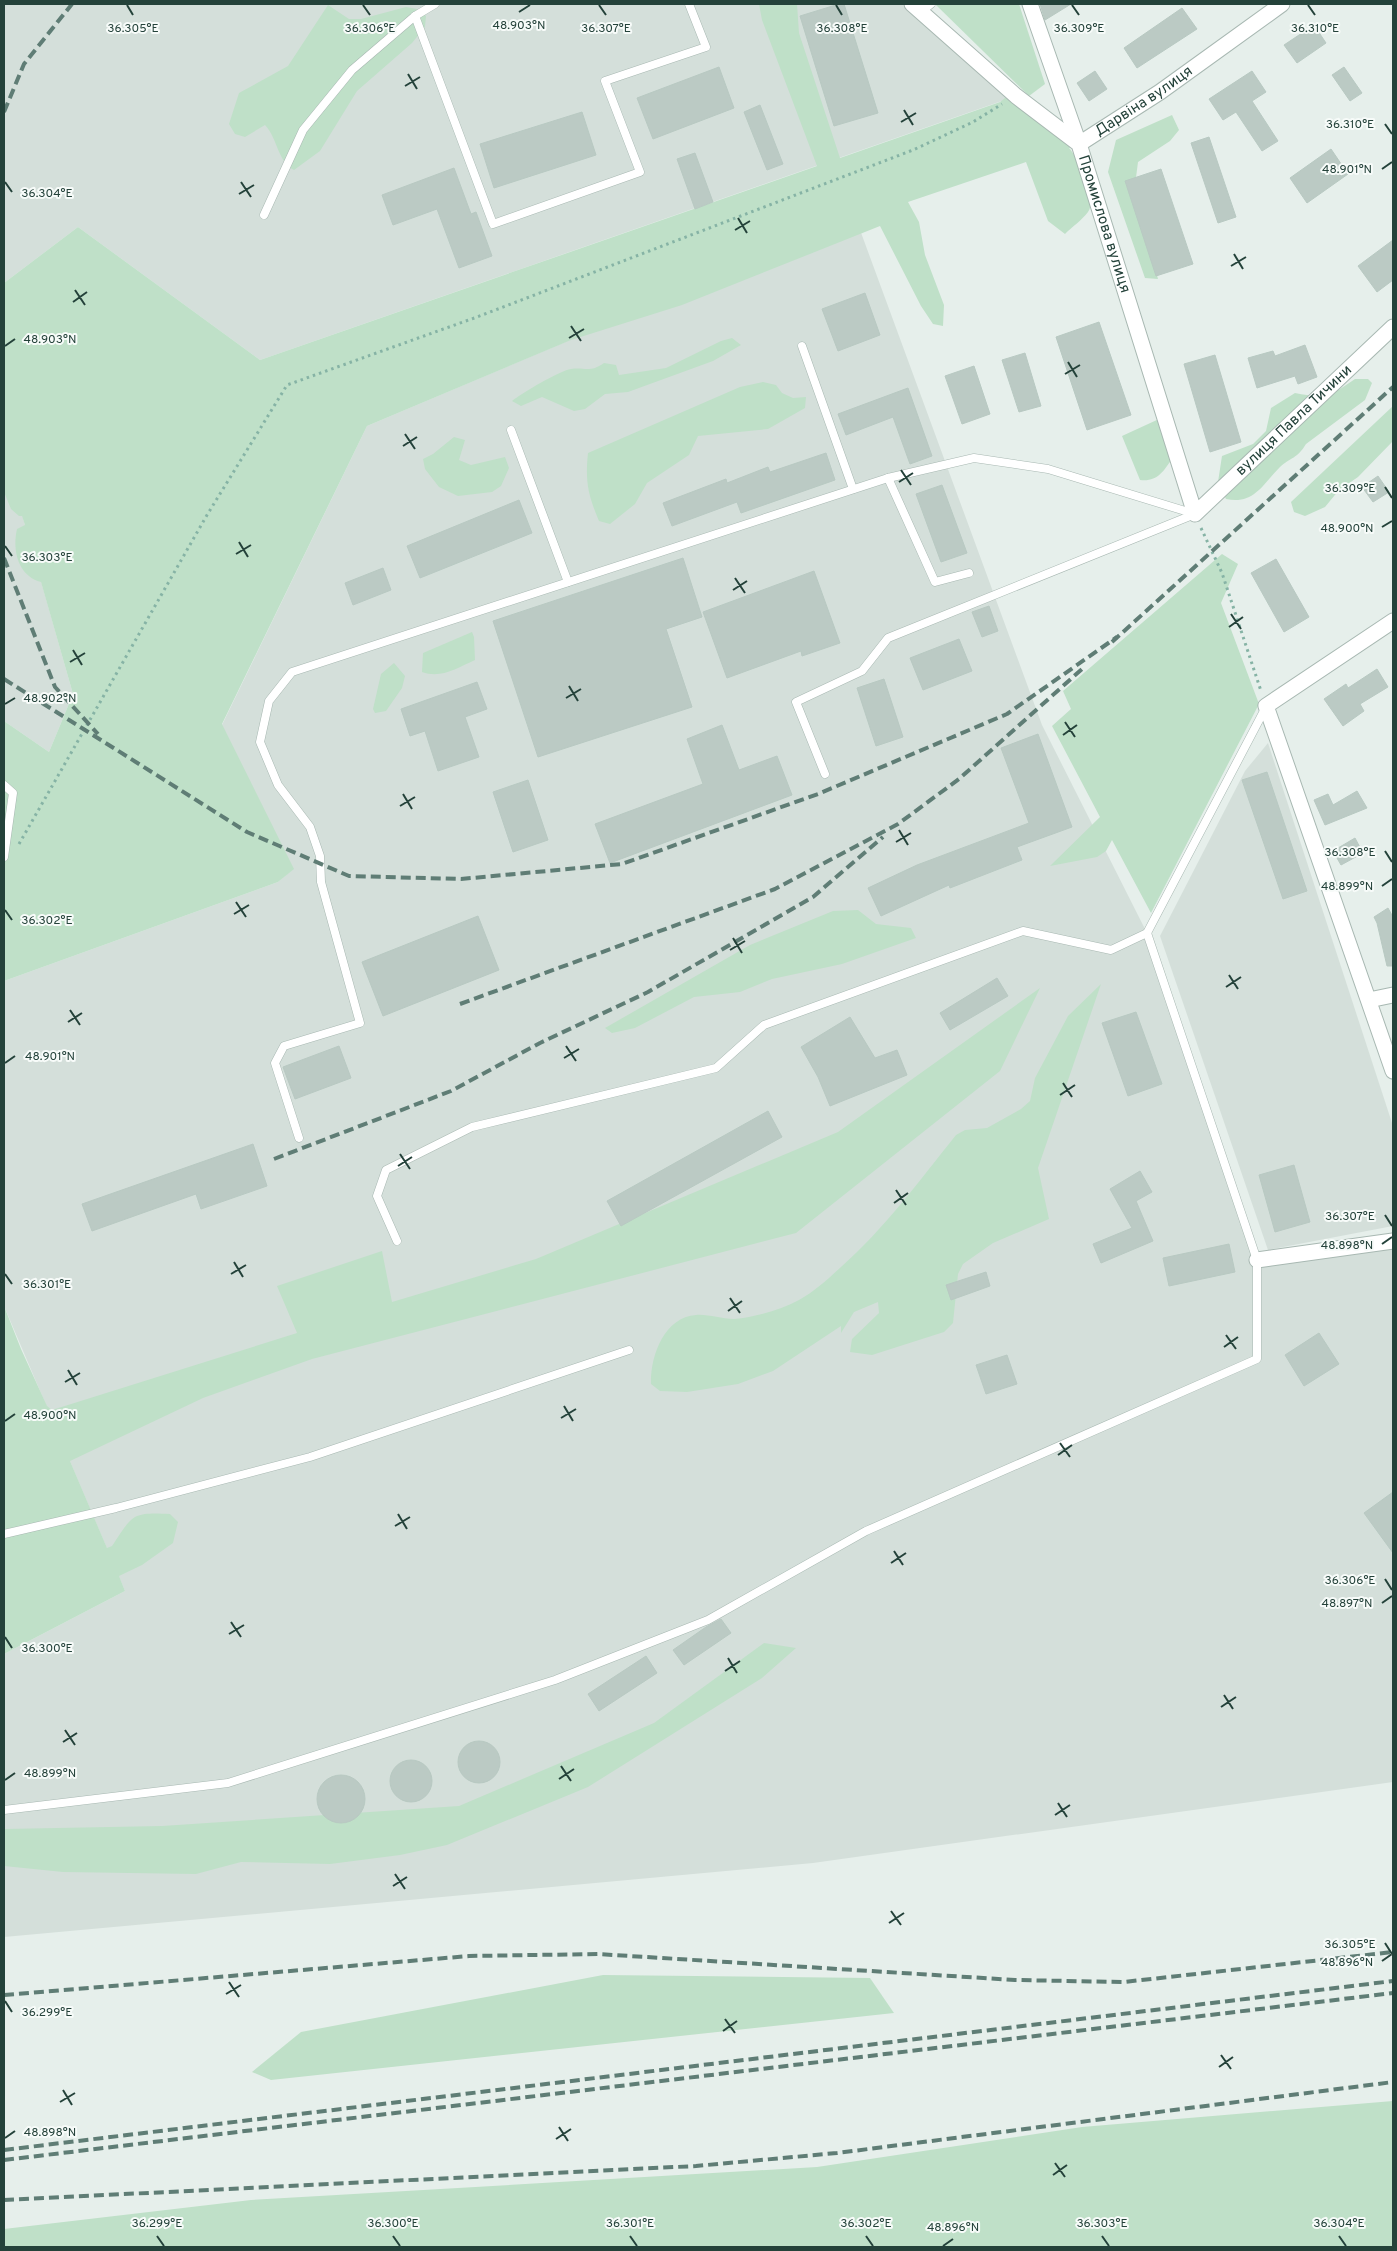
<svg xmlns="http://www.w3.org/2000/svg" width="1397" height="2251" viewBox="0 0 1397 2251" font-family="Overpass,sans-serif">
<rect width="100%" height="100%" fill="#e6efeb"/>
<g fill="#d4dfda">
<polygon points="4,4 902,4 1016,96 260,360 78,227 4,283"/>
<polygon points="856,219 1042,725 1147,933 1257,1260 1393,1241 1393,1782 813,1863 4,1937 4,1654 125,1591 4,1306 4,981 278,882 293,869 222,725 367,426"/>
<polygon points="4,451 73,694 49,752 4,721"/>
<polygon points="1268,743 1393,1126 1393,1226 1268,1250 1160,936 1245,771"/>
</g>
<g fill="#bfe0c8">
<path d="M759,4H797L799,33L840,158L1000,102L1005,98L1016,96L1079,144L1069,148C1079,159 1098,199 1088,212C1082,220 1072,227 1065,234L1048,221L1026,162L908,202L919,222L925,255L944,305L943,326L933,324L921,306L880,226L682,305L571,340L367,426L222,724L294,869L278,882L4,981V721L49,752L73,694L41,582C18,576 12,550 17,529L25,525L22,516H19L11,509L4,492V283L78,227L260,360L817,166L762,20Z"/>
<polygon points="935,4 1019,4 1045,84 1029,96"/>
<path d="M328,5L349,19H361L406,7L417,9L426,16L425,27L412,43L357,91L320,151L294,170C277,161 278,139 265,125L245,137L235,134L229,124L239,93L288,66Z"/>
<polygon points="1172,115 1179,130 1170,141 1138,162 1134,193 1158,279 1145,278 1108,172 1116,140"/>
<path d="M732,338L741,345L713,361L628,392L605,394L585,409L574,411L542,397L521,406L512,401C522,393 559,371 571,369C585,367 590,373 604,363L616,365L619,375L666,368L721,341Z"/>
<path d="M1355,379H1368L1372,383L1365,400L1306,444C1297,459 1291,457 1280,467C1263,484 1254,505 1226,499L1218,482L1222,456L1253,444L1266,431L1271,408L1295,393C1324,399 1331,396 1355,379Z"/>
<path d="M763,382L776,385L782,393L793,398L806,397L805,408L768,429L698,436L689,455L647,483L635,504L610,524L599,521C588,495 585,481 588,453L740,387Z"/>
<polygon points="1393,406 1393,441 1358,477 1339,490 1325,507 1305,516 1294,512 1291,502"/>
<path d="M1159,419L1172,459C1163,472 1157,482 1140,480L1122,436Z"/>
<polygon points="454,437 465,440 459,460 471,465 505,457 509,468 501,486 492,492 458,496 439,487 425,469 423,459 433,454"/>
<polygon points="1222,554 1238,564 1221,603 1259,704 1151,913 1112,840 1106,851 1097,857 1050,866 1100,817 1052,726 1071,709 1063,691"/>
<path d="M472,632L474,637L475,660C457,668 441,679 422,672L423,653Z"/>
<polygon points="394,663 405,676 402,688 386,711 375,713 373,709 381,674"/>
<polygon points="858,910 876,924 911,928 916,938 842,964 772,979 740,992 694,997 635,1028 612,1033 605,1028 750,945 833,911"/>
<path d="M1101,984L1038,1168L1049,1219L993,1243L963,1264L958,1274L953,1323L944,1332L872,1355L850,1352L852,1339L879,1313L878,1302L854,1312L841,1333V1326L773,1371L738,1384L687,1392L660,1391L651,1384C650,1357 664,1317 696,1315C708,1314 721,1319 734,1319C756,1317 780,1310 799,1300C815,1291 828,1279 841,1267C885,1228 919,1181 956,1135L965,1130L987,1128L1021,1109L1030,1101L1035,1078L1068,1016Z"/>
<path d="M1040,988L1000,1071L796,1233L312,1359L203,1398L70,1461L107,1548L112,1546C133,1515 131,1512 170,1514L178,1522L173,1543L142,1565L119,1576L125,1591L4,1654V1306L21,1349L47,1406L52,1410L297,1333L277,1286L382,1251L392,1302L536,1259L838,1132Z"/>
<polygon points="764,1643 796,1648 762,1678 588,1787 447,1845 400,1855 330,1864 241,1862 196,1874 63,1872 4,1866 4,1829 162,1826 459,1806 654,1723"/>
<polygon points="603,1975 870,1978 894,2013 271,2080 252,2072 301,2032"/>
<polygon points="1393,2101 1393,2247 4,2247 4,2229 251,2200 817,2167 1082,2127"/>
</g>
<g fill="#bbcac4" stroke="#b8c9c2">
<polygon points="839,4 844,4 878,113 834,126 800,16"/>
<polygon points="1040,4 1071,4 1045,20"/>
<polygon points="1182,8 1197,29 1137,68 1124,48"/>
<polygon points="1314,25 1326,43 1297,63 1284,45"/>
<polygon points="719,67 734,108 653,139 637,98"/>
<polygon points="1344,67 1362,93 1350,101 1332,75"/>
<polygon points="1095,71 1107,89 1089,101 1077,83"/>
<polygon points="1252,71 1266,92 1252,101 1278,141 1262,151 1236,112 1223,120 1209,99"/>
<polygon points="760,105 783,164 767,170 744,112"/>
<polygon points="582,112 596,155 494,188 480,144"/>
<polygon points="1209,137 1236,217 1218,223 1191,143"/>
<polygon points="1331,149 1348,174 1307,203 1290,178"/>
<polygon points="695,153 713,202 695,209 677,159"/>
<polygon points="454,168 471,214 476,212 492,256 459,268 437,209 393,225 382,195"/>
<polygon points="1161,169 1193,264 1156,276 1125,181"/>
<polygon points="1393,240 1393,280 1377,292 1358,266"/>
<polygon points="865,293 880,335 838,351 822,309"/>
<polygon points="1099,322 1131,415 1087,430 1056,337"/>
<polygon points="1305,345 1317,377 1298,384 1295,376 1257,388 1248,358 1273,351 1275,356"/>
<polygon points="1025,353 1041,406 1019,412 1002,360"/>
<polygon points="1215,355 1241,442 1210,452 1184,364"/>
<polygon points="974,366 990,414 962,424 945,376"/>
<polygon points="908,388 932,456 910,464 893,417 846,435 838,414"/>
<polygon points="826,453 835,480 741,513 737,502 672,526 663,503 726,479 727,483 768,467 770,472"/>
<polygon points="1378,476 1389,492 1373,502 1362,487"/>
<polygon points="942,485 967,553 941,562 916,494"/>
<polygon points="519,500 532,533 420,578 407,546"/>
<polygon points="683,558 702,617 666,629 692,707 538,757 493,621"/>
<polygon points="1276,559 1309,617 1284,632 1251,573"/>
<polygon points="383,568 391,590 353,605 345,583"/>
<polygon points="814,571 840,643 802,656 801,651 727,678 703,612"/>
<polygon points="989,606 998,631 982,637 972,612"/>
<polygon points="959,639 972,671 923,690 910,658"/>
<polygon points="1377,669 1388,687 1360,704 1364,711 1343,726 1324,699 1346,684 1348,688"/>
<polygon points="884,679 903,737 876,746 857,688"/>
<polygon points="477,682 487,709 465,717 479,757 438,771 425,731 410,736 401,709"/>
<polygon points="722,725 739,770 777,756 792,795 610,863 595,824 703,784 687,739"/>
<polygon points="1038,734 1072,827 1017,847 1022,860 950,888 949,885 881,916 868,888 917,865 1029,823 1001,748"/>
<polygon points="1267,772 1307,891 1283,899 1242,780"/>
<polygon points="528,780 548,840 513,852 493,792"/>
<polygon points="1357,791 1367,808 1325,825 1314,800 1328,794 1333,805"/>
<polygon points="1355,838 1363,853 1341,865 1333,851"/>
<polygon points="1388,908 1393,917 1393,966 1387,966 1377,923 1374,917"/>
<polygon points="478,916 499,970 383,1016 362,962"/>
<polygon points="997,978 1008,996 950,1030 940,1013"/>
<polygon points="1136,1012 1162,1084 1128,1096 1102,1023"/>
<polygon points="850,1017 875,1058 897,1050 907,1075 830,1106 818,1077 801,1047"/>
<polygon points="339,1046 351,1078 295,1099 283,1067"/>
<polygon points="768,1111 782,1137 621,1226 607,1201"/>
<polygon points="253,1144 267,1186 201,1209 196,1194 92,1231 82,1204"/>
<polygon points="1294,1165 1310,1222 1275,1232 1259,1175"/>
<polygon points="1140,1171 1152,1192 1136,1201 1153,1241 1101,1263 1093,1244 1132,1228 1110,1189"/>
<polygon points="1229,1244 1235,1272 1169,1286 1163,1258"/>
<polygon points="986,1272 990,1286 951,1300 946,1285"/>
<polygon points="1319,1333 1339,1364 1304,1386 1285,1355"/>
<polygon points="1007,1355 1017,1384 986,1394 976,1365"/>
<polygon points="1393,1492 1393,1553 1364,1513"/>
<polygon points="721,1619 731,1633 684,1665 673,1650 706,1627"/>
<polygon points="646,1656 657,1673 599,1711 588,1694"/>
<circle cx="479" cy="1762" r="21"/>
<circle cx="411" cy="1781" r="21"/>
<circle cx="341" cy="1799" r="24"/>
</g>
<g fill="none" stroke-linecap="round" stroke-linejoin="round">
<defs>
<g id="lane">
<polyline points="921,12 931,4"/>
<polyline points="415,16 493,224 640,172 605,81 706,47 689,4"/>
<polyline points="264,215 303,130 352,70 415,16 435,4"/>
<polyline points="802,346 853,489"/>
<polyline points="511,430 568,582"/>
<polyline points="888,478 935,582 969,573"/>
<polyline points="825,774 796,702 862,671 888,638 1195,514"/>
<polyline points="4,785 13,793 4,857"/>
<polyline points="1147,933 1266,707"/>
<polyline points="299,1138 275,1063 284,1046 360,1023 321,882 320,856 310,827 278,785 260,742 269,701 292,672 888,478 974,458 1048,469 1195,514"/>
<polyline points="4,1534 116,1508 310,1457 629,1350"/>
<polyline points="4,1810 228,1783 555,1680 708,1620 866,1531 1257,1359 1257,1260 1147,933 1111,950 1023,931 764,1025 716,1068 472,1127 386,1170 377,1196 397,1241"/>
</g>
<g id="street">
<path id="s1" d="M912,4L1016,96L1079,144L1195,514L1393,327"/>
<path id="s2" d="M1030,4L1079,144L1160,92L1282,4"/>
<polyline points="1393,621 1266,706 1393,1071"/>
<polyline points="1369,1000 1393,995"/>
<polyline points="1257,1260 1393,1241"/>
</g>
</defs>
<use href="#lane" stroke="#a8b8b2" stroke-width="9"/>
<use href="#street" stroke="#a8b8b2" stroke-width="17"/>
<g stroke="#86b3a5" stroke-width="3" stroke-dasharray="2.5 4" stroke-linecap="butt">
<polyline points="1201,528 1222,573 1261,691"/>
<polyline points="19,844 207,515 287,385 477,317 913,150 973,122 1002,104"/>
</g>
<use href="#lane" stroke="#fff" stroke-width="8"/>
<use href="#street" stroke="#fff" stroke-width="15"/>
<g stroke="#5f7d75" stroke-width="4" stroke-dasharray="10 5" stroke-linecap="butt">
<polyline points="4,112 24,64 72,4"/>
<polyline points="4,558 55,687 98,734"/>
<polyline points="1112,642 1393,387"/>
<polyline points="4,679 247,832 349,876 461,879 622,864 818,794 1007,714 1117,637"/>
<polyline points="460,1004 775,889 898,824 959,779 1082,669"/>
<polyline points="274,1159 451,1091 540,1043 648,992 813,897 883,837"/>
<polyline points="4,1995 469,1956 598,1954 1015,1980 1124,1982 1393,1952"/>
<polyline points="4,2150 1393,1981"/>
<polyline points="4,2160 1393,1993"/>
<polyline points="4,2200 696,2166 837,2153 1393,2082"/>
</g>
</g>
<path fill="none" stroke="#24423a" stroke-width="2" d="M127,5L133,15M363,5L370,15M599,5L606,15M836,5L842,15M1072,5L1079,15M1308,5L1315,15M519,12L530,5M408,74L417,89M405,86L420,77M904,110L913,125M901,122L916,113M1385,124L1392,134M1382,169L1392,162M5,182L12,192M241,182L251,197M239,194L254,185M738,218L747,233M735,230L750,221M1234,254L1243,269M1231,266L1246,257M75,290L85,305M73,302L87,292M571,326L581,341M569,338L584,329M5,346L15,339M1068,362L1077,377M1065,374L1080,365M405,434L415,449M403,446L417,437M901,470L911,485M899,482L913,473M1385,487L1392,498M1382,527L1392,521M239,542L248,557M5,546L12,556M236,554L251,545M735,578L745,593M733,590L747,581M1231,614L1241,629M1229,627L1243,617M73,650L82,665M70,662L85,653M569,686L578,701M566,698L581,689M5,704L15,698M1065,722L1075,737M1063,735L1077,725M403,794L412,809M400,806L415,797M899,830L908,845M896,842L911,833M1385,851L1392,862M1382,886L1392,879M236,902L246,917M5,910L12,920M234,914L249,905M733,938L742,953M730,950L745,941M1229,975L1238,989M1226,987L1241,977M70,1010L80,1025M68,1022L82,1013M566,1046L576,1061M564,1058L579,1049M5,1063L15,1056M1063,1083L1072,1097M1060,1095L1075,1085M400,1154L410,1169M398,1166L412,1157M896,1190L906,1205M894,1203L908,1193M1385,1215L1392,1226M1382,1244L1392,1237M234,1262L243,1277M5,1274L12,1284M231,1274L246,1265M730,1298L740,1313M728,1311L742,1301M1226,1335L1236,1349M1224,1347L1238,1337M68,1370L77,1385M65,1382L80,1373M564,1406L573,1421M561,1418L576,1409M5,1421L15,1414M1060,1443L1070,1457M1058,1455L1072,1445M398,1514L407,1529M395,1526L410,1517M894,1551L903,1565M891,1563L906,1553M1385,1579L1392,1590M1382,1603L1392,1596M231,1622L241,1637M229,1634L244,1625M5,1637L12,1648M728,1658L737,1673M725,1671L740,1661M1224,1695L1233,1709M1221,1707L1236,1697M65,1730L75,1745M63,1742L77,1733M561,1766L571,1781M559,1779L574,1769M5,1780L15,1773M1058,1803L1067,1817M1055,1815L1070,1805M395,1874L405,1889M393,1886L407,1877M891,1911L901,1925M889,1923L904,1913M1385,1943L1392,1954M1382,1961L1392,1954M229,1982L239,1997M226,1994L241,1985M5,2001L12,2012M725,2019L735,2033M723,2031L737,2021M1221,2055L1231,2069M1219,2067L1233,2057M63,2090L72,2105M60,2102L75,2093M559,2127L568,2141M5,2138L15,2131M556,2139L571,2129M1055,2163L1065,2177M1053,2175L1067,2165M157,2236L164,2246M393,2236L400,2246M630,2236L637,2246M866,2236L873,2246M1102,2236L1109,2246M1339,2236L1346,2246M943,2246L953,2239"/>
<g text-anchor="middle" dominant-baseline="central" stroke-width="4" stroke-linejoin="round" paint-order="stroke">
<g font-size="15" fill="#24423a" stroke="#f7fbf9">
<text stroke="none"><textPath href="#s2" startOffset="226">Дарвіна вулиця</textPath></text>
<text stroke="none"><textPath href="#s1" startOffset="302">Промислова вулиця</textPath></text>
<text stroke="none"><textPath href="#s1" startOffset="742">вулиця Павла Тичини</textPath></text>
</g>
</g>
<g font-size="12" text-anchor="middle" fill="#24423a" stroke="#f7fbf9" stroke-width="4" stroke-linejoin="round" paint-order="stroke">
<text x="519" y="29">48.903°N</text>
<text x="1315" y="32">36.310°E</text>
<text x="133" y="32">36.305°E</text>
<text x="370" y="32">36.306°E</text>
<text x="606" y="32">36.307°E</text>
<text x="842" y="32">36.308°E</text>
<text x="1079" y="32">36.309°E</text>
<text x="1350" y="128">36.310°E</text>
<text x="1347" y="173">48.901°N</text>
<text x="47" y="197">36.304°E</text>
<text x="50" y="343">48.903°N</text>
<text x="1350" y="492">36.309°E</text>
<text x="1347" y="532">48.900°N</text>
<text x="47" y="561">36.303°E</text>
<text x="50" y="702">48.902°N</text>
<text x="1350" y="856">36.308°E</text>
<text x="1347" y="890">48.899°N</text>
<text x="47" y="924">36.302°E</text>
<text x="50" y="1060">48.901°N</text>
<text x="1350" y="1220">36.307°E</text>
<text x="1347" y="1249">48.898°N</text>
<text x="47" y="1288">36.301°E</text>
<text x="50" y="1419">48.900°N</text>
<text x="1350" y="1584">36.306°E</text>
<text x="1347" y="1607">48.897°N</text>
<text x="47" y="1652">36.300°E</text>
<text x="50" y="1777">48.899°N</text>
<text x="1350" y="1948">36.305°E</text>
<text x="1347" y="1966">48.896°N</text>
<text x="47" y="2016">36.299°E</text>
<text x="50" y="2136">48.898°N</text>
<text x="157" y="2227">36.299°E</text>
<text x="393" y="2227">36.300°E</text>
<text x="630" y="2227">36.301°E</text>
<text x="866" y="2227">36.302°E</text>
<text x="1102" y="2227">36.303°E</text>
<text x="1339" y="2227">36.304°E</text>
<text x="953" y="2231">48.896°N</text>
</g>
<rect width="1397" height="2251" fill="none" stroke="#24423a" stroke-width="10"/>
</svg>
